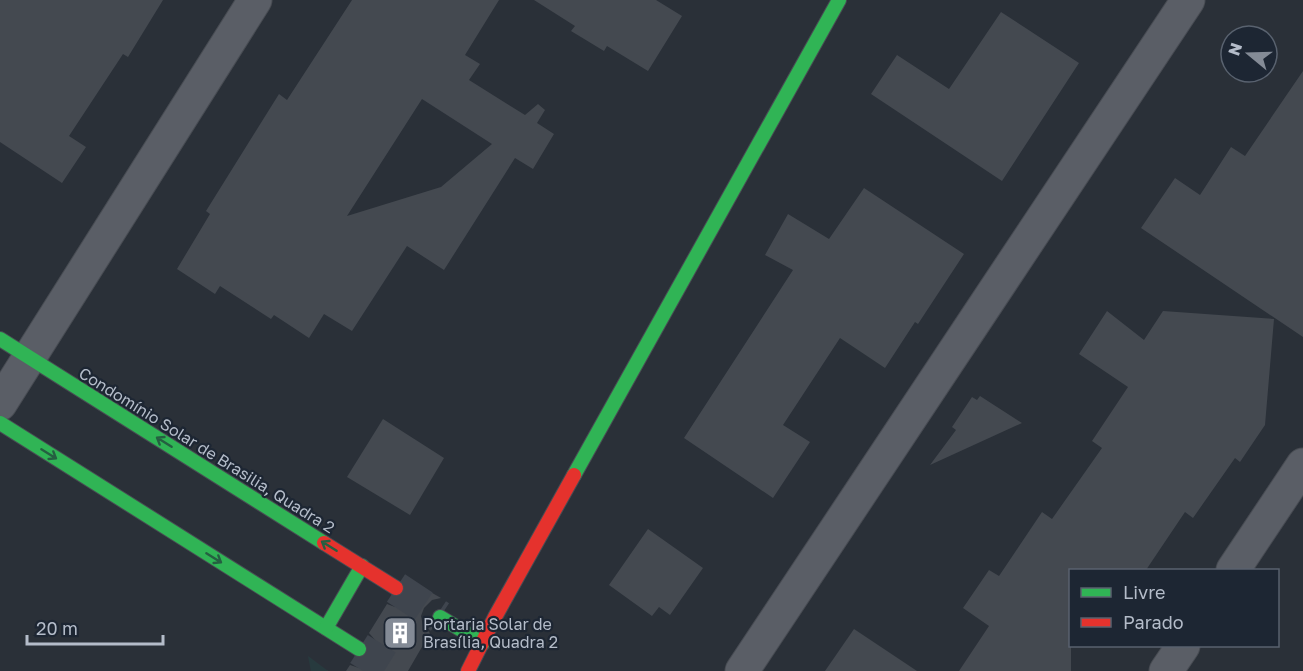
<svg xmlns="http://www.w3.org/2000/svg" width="1303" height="671" viewBox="0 0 1303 671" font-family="'Golos Text',sans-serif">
<defs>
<pattern id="grass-tufts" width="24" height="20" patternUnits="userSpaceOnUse" patternTransform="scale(1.5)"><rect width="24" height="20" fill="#273a3e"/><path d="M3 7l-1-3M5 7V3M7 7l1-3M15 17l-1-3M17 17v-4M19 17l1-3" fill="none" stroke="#445559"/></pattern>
</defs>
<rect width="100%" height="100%" fill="#2a3038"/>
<polygon fill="url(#grass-tufts)" points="308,656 328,671 311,671"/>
<g fill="#444950" fill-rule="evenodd">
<polygon points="0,0 163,0 128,57 123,54 69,136 86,147 62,183 0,142"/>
<path d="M352,0H499L465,55L480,64L469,80L525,115L538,104L545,110L537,123L554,134L533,169L515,158L444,270L407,246L352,331L324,314L309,338L274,315L271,319L220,286L215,294L177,269L210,214L206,211L279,94L287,100ZM422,99L492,144L441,187L347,216Z"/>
<polygon points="534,0 656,0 682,16 648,71 607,46 604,51 571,31 575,26"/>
<polygon points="1001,12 1079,63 1002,181 871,94 897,55 949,89"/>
<polygon points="1303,71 1303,337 1141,228 1175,178 1200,195 1231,147 1245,156"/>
<polygon points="864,188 964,254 918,324 915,322 885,368 840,338 783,425 810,442 773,498 684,438 793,270 765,255 788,214 829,239"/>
<polygon points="1107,311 1144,340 1163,311 1274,319 1265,425 1240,462 1235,458 1193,518 1185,512 1146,570 1071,570 1071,671 959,671 989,626 963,608 989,570 999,576 1042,512 1052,519 1102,448 1092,441 1128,387 1079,354"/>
<polygon points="980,396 1022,423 930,465 956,430 952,427 972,397 977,400"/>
<polygon points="383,419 444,458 410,515 347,477"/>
<polygon points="648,529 703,568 670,615 659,607 652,616 609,585"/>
<polygon points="413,582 441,598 432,600 424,608 421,616 423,626 430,633 408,671 346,671 350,665 359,668 367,666 374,659 378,649 376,641 369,633 387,604 395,607 404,605 411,598 415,589"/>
<polygon points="854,629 917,671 825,671"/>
</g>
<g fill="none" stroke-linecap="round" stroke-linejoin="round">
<g stroke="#3f454e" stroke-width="33" stroke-dasharray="33 16" stroke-linecap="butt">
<polyline points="396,588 440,617"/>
<polyline points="359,649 394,671"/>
</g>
<defs>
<g id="street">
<polyline points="0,404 255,0"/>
<polyline points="1233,570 1303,465"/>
<polyline points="742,671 1188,0"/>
<polyline points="1166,671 1183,646"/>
</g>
<g id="fast">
<polyline points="0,339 324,543"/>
<polyline points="0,423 359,649"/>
<polyline points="574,475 839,0"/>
<polyline points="440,617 483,643"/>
<polyline points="326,628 362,566"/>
</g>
<g id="jam">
<polyline points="324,543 396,588"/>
<polyline points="468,671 495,617 574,475"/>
</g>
</defs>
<use href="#street" stroke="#484c53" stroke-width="35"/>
<use href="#fast" stroke="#484c53" stroke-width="16"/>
<use href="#jam" stroke="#484c53" stroke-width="16"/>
<use href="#street" stroke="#5a5e66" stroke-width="33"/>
<use href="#fast" stroke="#30b455" stroke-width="14"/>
<use href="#jam" stroke="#e5322d" stroke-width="14"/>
</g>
<defs><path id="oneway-shaft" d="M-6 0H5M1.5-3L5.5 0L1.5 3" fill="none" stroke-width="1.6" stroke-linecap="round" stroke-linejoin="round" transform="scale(1.5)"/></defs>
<g stroke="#255f41">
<use href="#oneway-shaft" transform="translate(164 442) rotate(-148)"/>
<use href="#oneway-shaft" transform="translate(49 454) rotate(32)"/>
<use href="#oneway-shaft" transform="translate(329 546) rotate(-148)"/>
<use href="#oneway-shaft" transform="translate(214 558) rotate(32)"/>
</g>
<defs>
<symbol id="building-square" viewBox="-11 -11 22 22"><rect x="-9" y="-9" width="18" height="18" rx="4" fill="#848b96" stroke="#1d2633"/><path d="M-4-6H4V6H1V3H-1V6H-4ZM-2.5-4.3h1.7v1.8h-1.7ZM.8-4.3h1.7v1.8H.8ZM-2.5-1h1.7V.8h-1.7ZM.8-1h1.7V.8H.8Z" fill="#fff"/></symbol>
</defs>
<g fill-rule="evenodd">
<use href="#building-square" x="381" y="614" width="38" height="38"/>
</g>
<g text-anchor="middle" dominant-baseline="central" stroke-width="4.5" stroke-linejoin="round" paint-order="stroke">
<g font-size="16" fill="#b4bcc9" stroke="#1d2633">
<text transform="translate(207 450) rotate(32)">Condomínio Solar de Brasilia, Quadra 2</text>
</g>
<g font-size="16" fill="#b4bcc9" stroke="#1d2633" text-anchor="start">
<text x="423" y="624">Portaria Solar de<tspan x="423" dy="18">Brasília, Quadra 2</tspan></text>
</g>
</g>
<rect x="1069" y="569" width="210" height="78" fill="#1d2633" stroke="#59626f" stroke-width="1.5"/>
<rect x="1081" y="588" width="30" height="9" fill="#30b455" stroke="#59626f" stroke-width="1.5"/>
<text x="1123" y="599" font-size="18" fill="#b4bcc9">Livre</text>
<rect x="1081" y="618" width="30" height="9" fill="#e5322d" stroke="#59626f" stroke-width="1.5"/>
<text x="1123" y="629" font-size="18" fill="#b4bcc9">Parado</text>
<g transform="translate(1249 54) rotate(289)"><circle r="28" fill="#1d2633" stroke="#59626f" stroke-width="1.5"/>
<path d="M0-4.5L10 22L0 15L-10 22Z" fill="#848b96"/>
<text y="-9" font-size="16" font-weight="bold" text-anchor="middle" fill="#b4bcc9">N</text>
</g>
<path d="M27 635v9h136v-9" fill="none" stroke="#b4bcc9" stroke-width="3"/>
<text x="36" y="635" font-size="18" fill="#b4bcc9" stroke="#1d2633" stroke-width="4.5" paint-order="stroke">20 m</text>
</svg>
